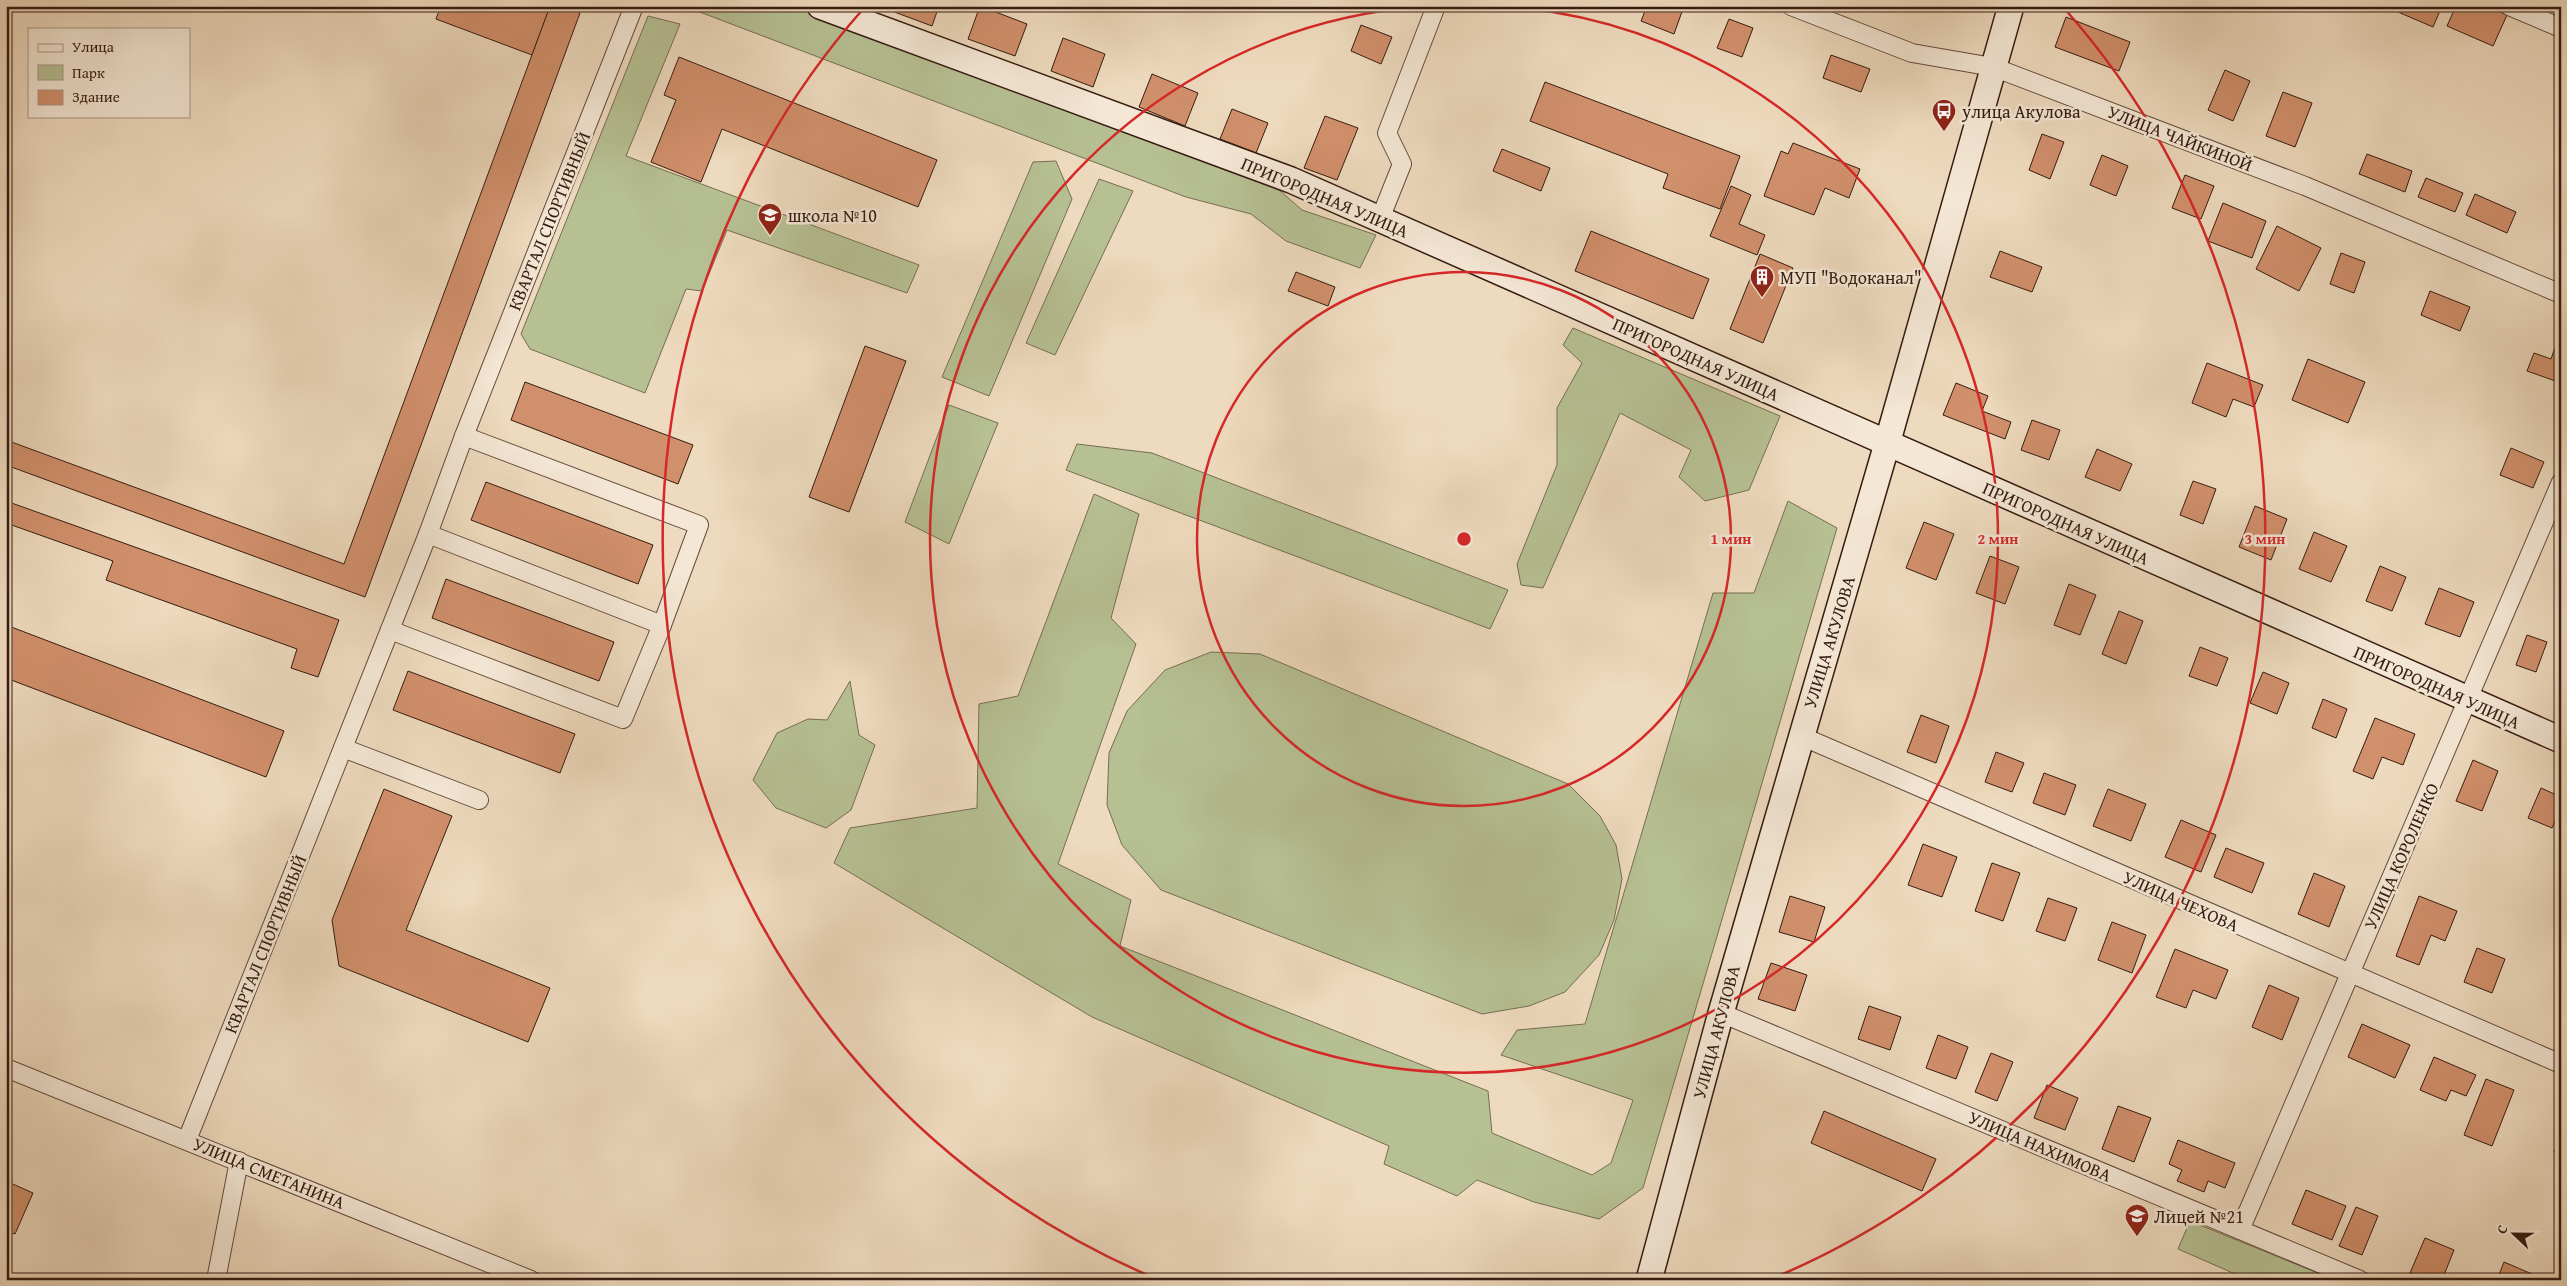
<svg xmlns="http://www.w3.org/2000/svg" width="2567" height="1286" viewBox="0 0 2567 1286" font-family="'Gentium Book Plus',serif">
<rect width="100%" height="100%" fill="#eedabe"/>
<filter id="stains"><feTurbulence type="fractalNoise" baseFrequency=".004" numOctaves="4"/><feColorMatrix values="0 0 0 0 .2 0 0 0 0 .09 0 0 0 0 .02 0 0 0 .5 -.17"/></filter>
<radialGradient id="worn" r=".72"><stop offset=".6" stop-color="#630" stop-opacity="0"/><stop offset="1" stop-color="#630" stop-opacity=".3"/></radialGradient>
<g fill="#b6c093" stroke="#766e52">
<polygon points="684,6 802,6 1278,189 1302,210 1376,235 1360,268 1286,241 1251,214 1186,197"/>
<polygon points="648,16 680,24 626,156 919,265 907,293 727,230 702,291 686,289 645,393 530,349 521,334"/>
<polygon points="1056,161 1072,199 989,396 942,377 1033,162"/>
<polygon points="1099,179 1133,191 1055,355 1026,343"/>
<polygon points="1573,328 1780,416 1749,490 1705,501 1679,477 1691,450 1620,413 1543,588 1521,585 1517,564 1557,465 1557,408 1582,363 1563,345"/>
<polygon points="949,405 998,423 949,544 905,522"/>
<polygon points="1077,444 1152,453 1508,590 1490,629 1066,470"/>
<polygon points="1094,494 1139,514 1111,618 1136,644 1058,864 1131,900 1120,946 1488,1091 1492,1133 1592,1175 1611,1163 1633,1100 1501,1055 1517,1030 1585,1024 1713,593 1754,593 1788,501 1837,528 1643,1188 1599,1219 1534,1202 1477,1180 1457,1196 1384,1164 1389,1146 1092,1017 834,863 850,828 977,808 979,704 1018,696"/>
<polygon points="1211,652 1260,654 1568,784 1600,816 1616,845 1622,879 1614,920 1599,955 1565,992 1529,1006 1482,1014 1161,890 1122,845 1107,805 1109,753 1127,711 1165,670"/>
<polygon points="850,681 859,735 875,745 851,810 826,828 776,808 753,780 777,733 808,719 827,720"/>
<polygon points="2190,1221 2335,1280 2249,1280 2178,1249"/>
</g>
<g fill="#d1906c" stroke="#361b10">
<polygon points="441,6 549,6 550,7 532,55 436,19"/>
<polygon points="563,6 580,13 365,597 6,465 6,440 344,564 550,6"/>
<polygon points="857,6 877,6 875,13"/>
<polygon points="890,6 939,6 932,26 889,10"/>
<polygon points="980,6 1027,24 1015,56 968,39"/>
<polygon points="1598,6 1609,6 1608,10"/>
<polygon points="1647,6 1684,6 1674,34 1641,21"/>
<polygon points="2393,6 2442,6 2433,27 2391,9"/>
<polygon points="2456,6 2486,6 2507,15 2493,46 2447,26"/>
<polygon points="2066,17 2130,42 2119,71 2055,47"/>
<polygon points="1729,19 1753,28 1742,57 1717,48"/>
<polygon points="1361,25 1392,37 1381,64 1351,51"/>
<polygon points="1063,38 1105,54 1093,87 1051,71"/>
<polygon points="1831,55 1870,69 1861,92 1823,78"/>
<polygon points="679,57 937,160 918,207 722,129 701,182 651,162 676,100 664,95"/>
<polygon points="2225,70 2250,81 2233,121 2208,110"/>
<polygon points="1152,74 1198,93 1185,126 1139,107"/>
<polygon points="1545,82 1740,156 1720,209 1663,188 1668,174 1530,121"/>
<polygon points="2283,92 2312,103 2295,147 2266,136"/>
<polygon points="1232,109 1268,123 1256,153 1220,139"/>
<polygon points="1325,116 1358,128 1337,180 1304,168"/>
<polygon points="2042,134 2064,142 2050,179 2029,170"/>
<polygon points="1793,143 1860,169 1849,198 1825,188 1814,215 1764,196 1781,151 1788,154"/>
<polygon points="1502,149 1550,168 1541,191 1493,171"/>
<polygon points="2367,154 2412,171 2405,192 2359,174"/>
<polygon points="2102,155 2128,166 2116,196 2090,185"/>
<polygon points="2185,175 2214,186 2201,219 2172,208"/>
<polygon points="2426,178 2463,193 2455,212 2418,197"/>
<polygon points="1731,186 1751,195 1739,224 1765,235 1757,255 1710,236"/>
<polygon points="2475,194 2516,212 2507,233 2466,215"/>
<polygon points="2223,203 2266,221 2252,258 2208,241"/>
<polygon points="2277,226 2321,248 2299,291 2256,269"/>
<polygon points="1591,231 1709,279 1693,319 1575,271"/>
<polygon points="2000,251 2042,267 2032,292 1990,277"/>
<polygon points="2341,253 2365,262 2354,293 2330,284"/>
<polygon points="1760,254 1793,268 1763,343 1730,329"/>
<polygon points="1296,272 1335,287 1328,306 1288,291"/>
<polygon points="2430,291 2470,307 2460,331 2421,315"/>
<polygon points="2557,342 2561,343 2561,383 2527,371 2534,353 2551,359"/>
<polygon points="865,346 906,361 849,512 809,497"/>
<polygon points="2308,359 2365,382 2348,423 2292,400"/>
<polygon points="2207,363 2263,385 2254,407 2233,399 2226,417 2192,403"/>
<polygon points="525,382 693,445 678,484 511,420"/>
<polygon points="1956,383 1988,396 1982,411 2011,422 2005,439 1943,415"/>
<polygon points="2032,420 2060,430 2049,460 2021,450"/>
<polygon points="2511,448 2544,462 2533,488 2500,475"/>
<polygon points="2097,449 2132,464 2120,491 2085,477"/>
<polygon points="2193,481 2216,489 2203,524 2180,515"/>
<polygon points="486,482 653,545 638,584 471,520"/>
<polygon points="6,501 339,620 318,677 291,668 297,649 106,580 113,561 6,523"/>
<polygon points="2255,506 2287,519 2271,560 2239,547"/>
<polygon points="1924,522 1954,534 1936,580 1906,568"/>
<polygon points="2314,532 2347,546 2331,582 2299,569"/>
<polygon points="1990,556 2019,567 2005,604 1976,593"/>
<polygon points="2561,563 2561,576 2556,574"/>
<polygon points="2380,566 2406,577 2392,611 2366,601"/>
<polygon points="446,579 614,642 599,681 432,618"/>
<polygon points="2069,584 2096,595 2080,635 2054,625"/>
<polygon points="2439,588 2474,602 2460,637 2425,624"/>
<polygon points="2119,611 2143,621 2126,664 2102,654"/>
<polygon points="6,625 284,731 266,777 6,678"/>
<polygon points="2527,635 2547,642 2536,672 2516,665"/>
<polygon points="2200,647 2228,658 2217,686 2189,676"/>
<polygon points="408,671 575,734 560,773 393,710"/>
<polygon points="2263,672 2289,683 2277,714 2250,703"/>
<polygon points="2323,699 2347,709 2336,738 2312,728"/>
<polygon points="1921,715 1949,726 1936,763 1907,752"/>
<polygon points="2375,718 2415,734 2403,765 2382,757 2373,779 2353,771"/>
<polygon points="1996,752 2024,763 2012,792 1985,782"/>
<polygon points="2473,760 2498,771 2482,811 2456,801"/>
<polygon points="2044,773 2076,785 2065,815 2033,803"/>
<polygon points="2541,788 2561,797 2561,808 2552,828 2528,818"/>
<polygon points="384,789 452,816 406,930 550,988 528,1042 339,966 332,920"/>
<polygon points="2108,789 2146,804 2131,841 2093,826"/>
<polygon points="2181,820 2216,835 2201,872 2165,857"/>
<polygon points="1923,844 1957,857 1942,897 1908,885"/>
<polygon points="2226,848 2264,863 2252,893 2214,877"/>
<polygon points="1992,863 2020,873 2003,921 1975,911"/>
<polygon points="2314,873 2345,886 2329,927 2298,914"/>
<polygon points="1790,896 1825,907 1814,942 1779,932"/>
<polygon points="2419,896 2457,911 2445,941 2431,935 2419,965 2396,956"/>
<polygon points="2048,898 2077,908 2065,941 2036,931"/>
<polygon points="2112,922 2146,935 2132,973 2098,960"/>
<polygon points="2477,948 2505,959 2492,993 2464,982"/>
<polygon points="2175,949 2228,970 2216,999 2193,990 2186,1008 2156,997"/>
<polygon points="1771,963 1807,975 1795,1011 1758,999"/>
<polygon points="2269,985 2299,998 2282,1040 2252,1027"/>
<polygon points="1869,1006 1901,1017 1890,1050 1858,1039"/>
<polygon points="2362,1024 2410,1045 2395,1078 2348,1057"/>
<polygon points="1938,1035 1968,1047 1956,1079 1926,1068"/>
<polygon points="1991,1053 2013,1062 1997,1101 1975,1092"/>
<polygon points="2434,1057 2476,1075 2466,1096 2451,1090 2446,1101 2420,1090"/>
<polygon points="2486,1079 2514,1090 2492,1146 2464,1135"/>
<polygon points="2047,1085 2078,1098 2065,1130 2034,1118"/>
<polygon points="2118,1106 2151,1118 2134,1162 2102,1149"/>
<polygon points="1824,1111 1936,1159 1922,1191 1811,1143"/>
<polygon points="2561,1135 2561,1154 2554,1152"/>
<polygon points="2178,1140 2235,1163 2225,1188 2208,1181 2204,1192 2177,1181 2182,1170 2169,1164"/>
<polygon points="6,1181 33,1193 15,1234 6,1231"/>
<polygon points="2306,1190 2346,1206 2332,1240 2292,1224"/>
<polygon points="2356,1207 2378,1216 2362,1255 2339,1246"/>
<polygon points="2425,1238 2454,1250 2442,1280 2426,1280 2410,1273"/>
<polygon points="2504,1262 2532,1274 2530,1280 2497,1280"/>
<polygon points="2073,1275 2085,1280 2071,1280"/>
</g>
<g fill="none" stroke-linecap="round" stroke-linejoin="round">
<defs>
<g id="street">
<polyline points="1791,6 1912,53 1993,67 2305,186 2561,294"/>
<polyline points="2509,6 2561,28"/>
<polyline points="1380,219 1402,164 1387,133 1436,6"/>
<polyline points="428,534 662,625"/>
<polyline points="390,630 623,719 662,625 699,525 464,436"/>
<polyline points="1801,736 2561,1064"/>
<polyline points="343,748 479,800"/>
<polyline points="1721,1013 2360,1280"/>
<polyline points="6,1068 531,1280"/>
<polyline points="187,1140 428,534 464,436 634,6"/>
<polyline points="2240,1230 2561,482"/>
<polyline points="216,1280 239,1161"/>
</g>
<g id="secondary">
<polyline points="820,6 1291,180 2561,740"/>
<polyline points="1649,1280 1721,1013 1887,444 2011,6"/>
</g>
</defs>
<use href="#street" stroke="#644b3c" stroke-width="20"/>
<use href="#secondary" stroke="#361b10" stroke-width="28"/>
<use href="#street" stroke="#f4e7d5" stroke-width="18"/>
<use href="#secondary" stroke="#f4e7d5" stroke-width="25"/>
</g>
<g fill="none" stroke="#d62828" stroke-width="2.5">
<circle cx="1464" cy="539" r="267"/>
<path d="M1501 6A534 534 0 1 1 1427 6"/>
<path d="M1157 1279A801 801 0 0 1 864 8M2064 8A801 801 0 0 1 1771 1279"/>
</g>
<defs>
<symbol id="bus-pin" viewBox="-11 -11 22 30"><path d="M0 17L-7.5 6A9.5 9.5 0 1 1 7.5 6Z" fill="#8f2418" stroke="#f4e7d5"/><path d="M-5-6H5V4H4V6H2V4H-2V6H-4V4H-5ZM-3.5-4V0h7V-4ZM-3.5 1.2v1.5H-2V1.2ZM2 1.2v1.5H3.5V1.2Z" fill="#fff"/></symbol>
<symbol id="school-pin" viewBox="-11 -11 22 30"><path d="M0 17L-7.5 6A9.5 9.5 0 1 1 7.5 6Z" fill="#8f2418" stroke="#f4e7d5"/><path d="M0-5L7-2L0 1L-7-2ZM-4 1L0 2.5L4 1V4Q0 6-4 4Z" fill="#fff"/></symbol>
<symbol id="building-pin" viewBox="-11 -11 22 30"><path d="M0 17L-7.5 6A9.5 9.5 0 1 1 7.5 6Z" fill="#8f2418" stroke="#f4e7d5"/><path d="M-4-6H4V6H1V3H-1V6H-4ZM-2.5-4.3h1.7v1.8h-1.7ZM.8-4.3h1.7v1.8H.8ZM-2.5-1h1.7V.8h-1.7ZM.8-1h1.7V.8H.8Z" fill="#fff"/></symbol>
</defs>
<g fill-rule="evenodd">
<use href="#bus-pin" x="1930" y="97" width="28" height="38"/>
<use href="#school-pin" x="756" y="201" width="28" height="38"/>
<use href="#building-pin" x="1748" y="263" width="28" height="38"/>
<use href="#school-pin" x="2123" y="1202" width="28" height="38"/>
</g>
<g text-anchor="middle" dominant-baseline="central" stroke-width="5" stroke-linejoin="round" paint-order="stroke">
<g font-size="18" fill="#361b10" stroke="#f4e7d5" text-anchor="start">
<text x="1962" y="111">улица Акулова</text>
<text x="788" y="215">школа №10</text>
<text x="1780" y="277">МУП "Водоканал"</text>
<text x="2154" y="1216">Лицей №21</text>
</g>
<g font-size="18" fill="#361b10" stroke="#f4e7d5">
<text transform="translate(2180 138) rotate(21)">УЛИЦА ЧАЙКИНОЙ</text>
<text transform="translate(1325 197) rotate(23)">ПРИГОРОДНАЯ УЛИЦА</text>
<text transform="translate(549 221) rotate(-68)">КВАРТАЛ СПОРТИВНЫЙ</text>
<text transform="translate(1696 359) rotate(24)">ПРИГОРОДНАЯ УЛИЦА</text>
<text transform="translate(2066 523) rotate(24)">ПРИГОРОДНАЯ УЛИЦА</text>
<text transform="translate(1829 642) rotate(-73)">УЛИЦА АКУЛОВА</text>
<text transform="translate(2437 687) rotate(24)">ПРИГОРОДНАЯ УЛИЦА</text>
<text transform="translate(2401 856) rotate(-66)">УЛИЦА КОРОЛЕНКО</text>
<text transform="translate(2181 901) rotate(24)">УЛИЦА ЧЕХОВА</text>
<text transform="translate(265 944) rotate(-68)">КВАРТАЛ СПОРТИВНЫЙ</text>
<text transform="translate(1716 1032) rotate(-75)">УЛИЦА АКУЛОВА</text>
<text transform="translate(2040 1146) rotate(23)">УЛИЦА НАХИМОВА</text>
<text transform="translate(269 1173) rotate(22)">УЛИЦА СМЕТАНИНА</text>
</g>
</g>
<circle cx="1464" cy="539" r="8" fill="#d62828" stroke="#f4e7d5" stroke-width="2.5"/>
<g font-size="15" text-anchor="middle" font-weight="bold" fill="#d62828" stroke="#f4e7d5" stroke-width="5" stroke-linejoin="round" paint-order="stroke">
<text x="1731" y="544">1 мин</text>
<text x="1998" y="544">2 мин</text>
<text x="2265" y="544">3 мин</text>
</g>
<rect width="2567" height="1286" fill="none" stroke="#eedabe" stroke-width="25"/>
<rect x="8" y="8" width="2552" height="1271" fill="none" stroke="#361b10" stroke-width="2.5"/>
<rect x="12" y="12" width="2542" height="1261" fill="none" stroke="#361b10"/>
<rect x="28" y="28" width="162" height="90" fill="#f4e7d5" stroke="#a89586"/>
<rect x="38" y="44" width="25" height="8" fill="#f4e7d5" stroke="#a89586"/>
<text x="72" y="52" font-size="15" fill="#361b10">Улица</text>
<rect x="38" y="65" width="25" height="15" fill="#b6c093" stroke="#a89586"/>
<text x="72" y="78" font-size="15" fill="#361b10">Парк</text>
<rect x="38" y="90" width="25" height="15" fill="#d1906c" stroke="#a89586"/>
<text x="72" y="102" font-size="15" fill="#361b10">Здание</text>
<g transform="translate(2514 1234) rotate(292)" stroke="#f4e7d5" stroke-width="4" paint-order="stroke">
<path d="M0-4L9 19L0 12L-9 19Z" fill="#361b10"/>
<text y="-8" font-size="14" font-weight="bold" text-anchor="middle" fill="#361b10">С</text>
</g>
<rect width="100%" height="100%" filter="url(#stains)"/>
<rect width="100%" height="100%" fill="url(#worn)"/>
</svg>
